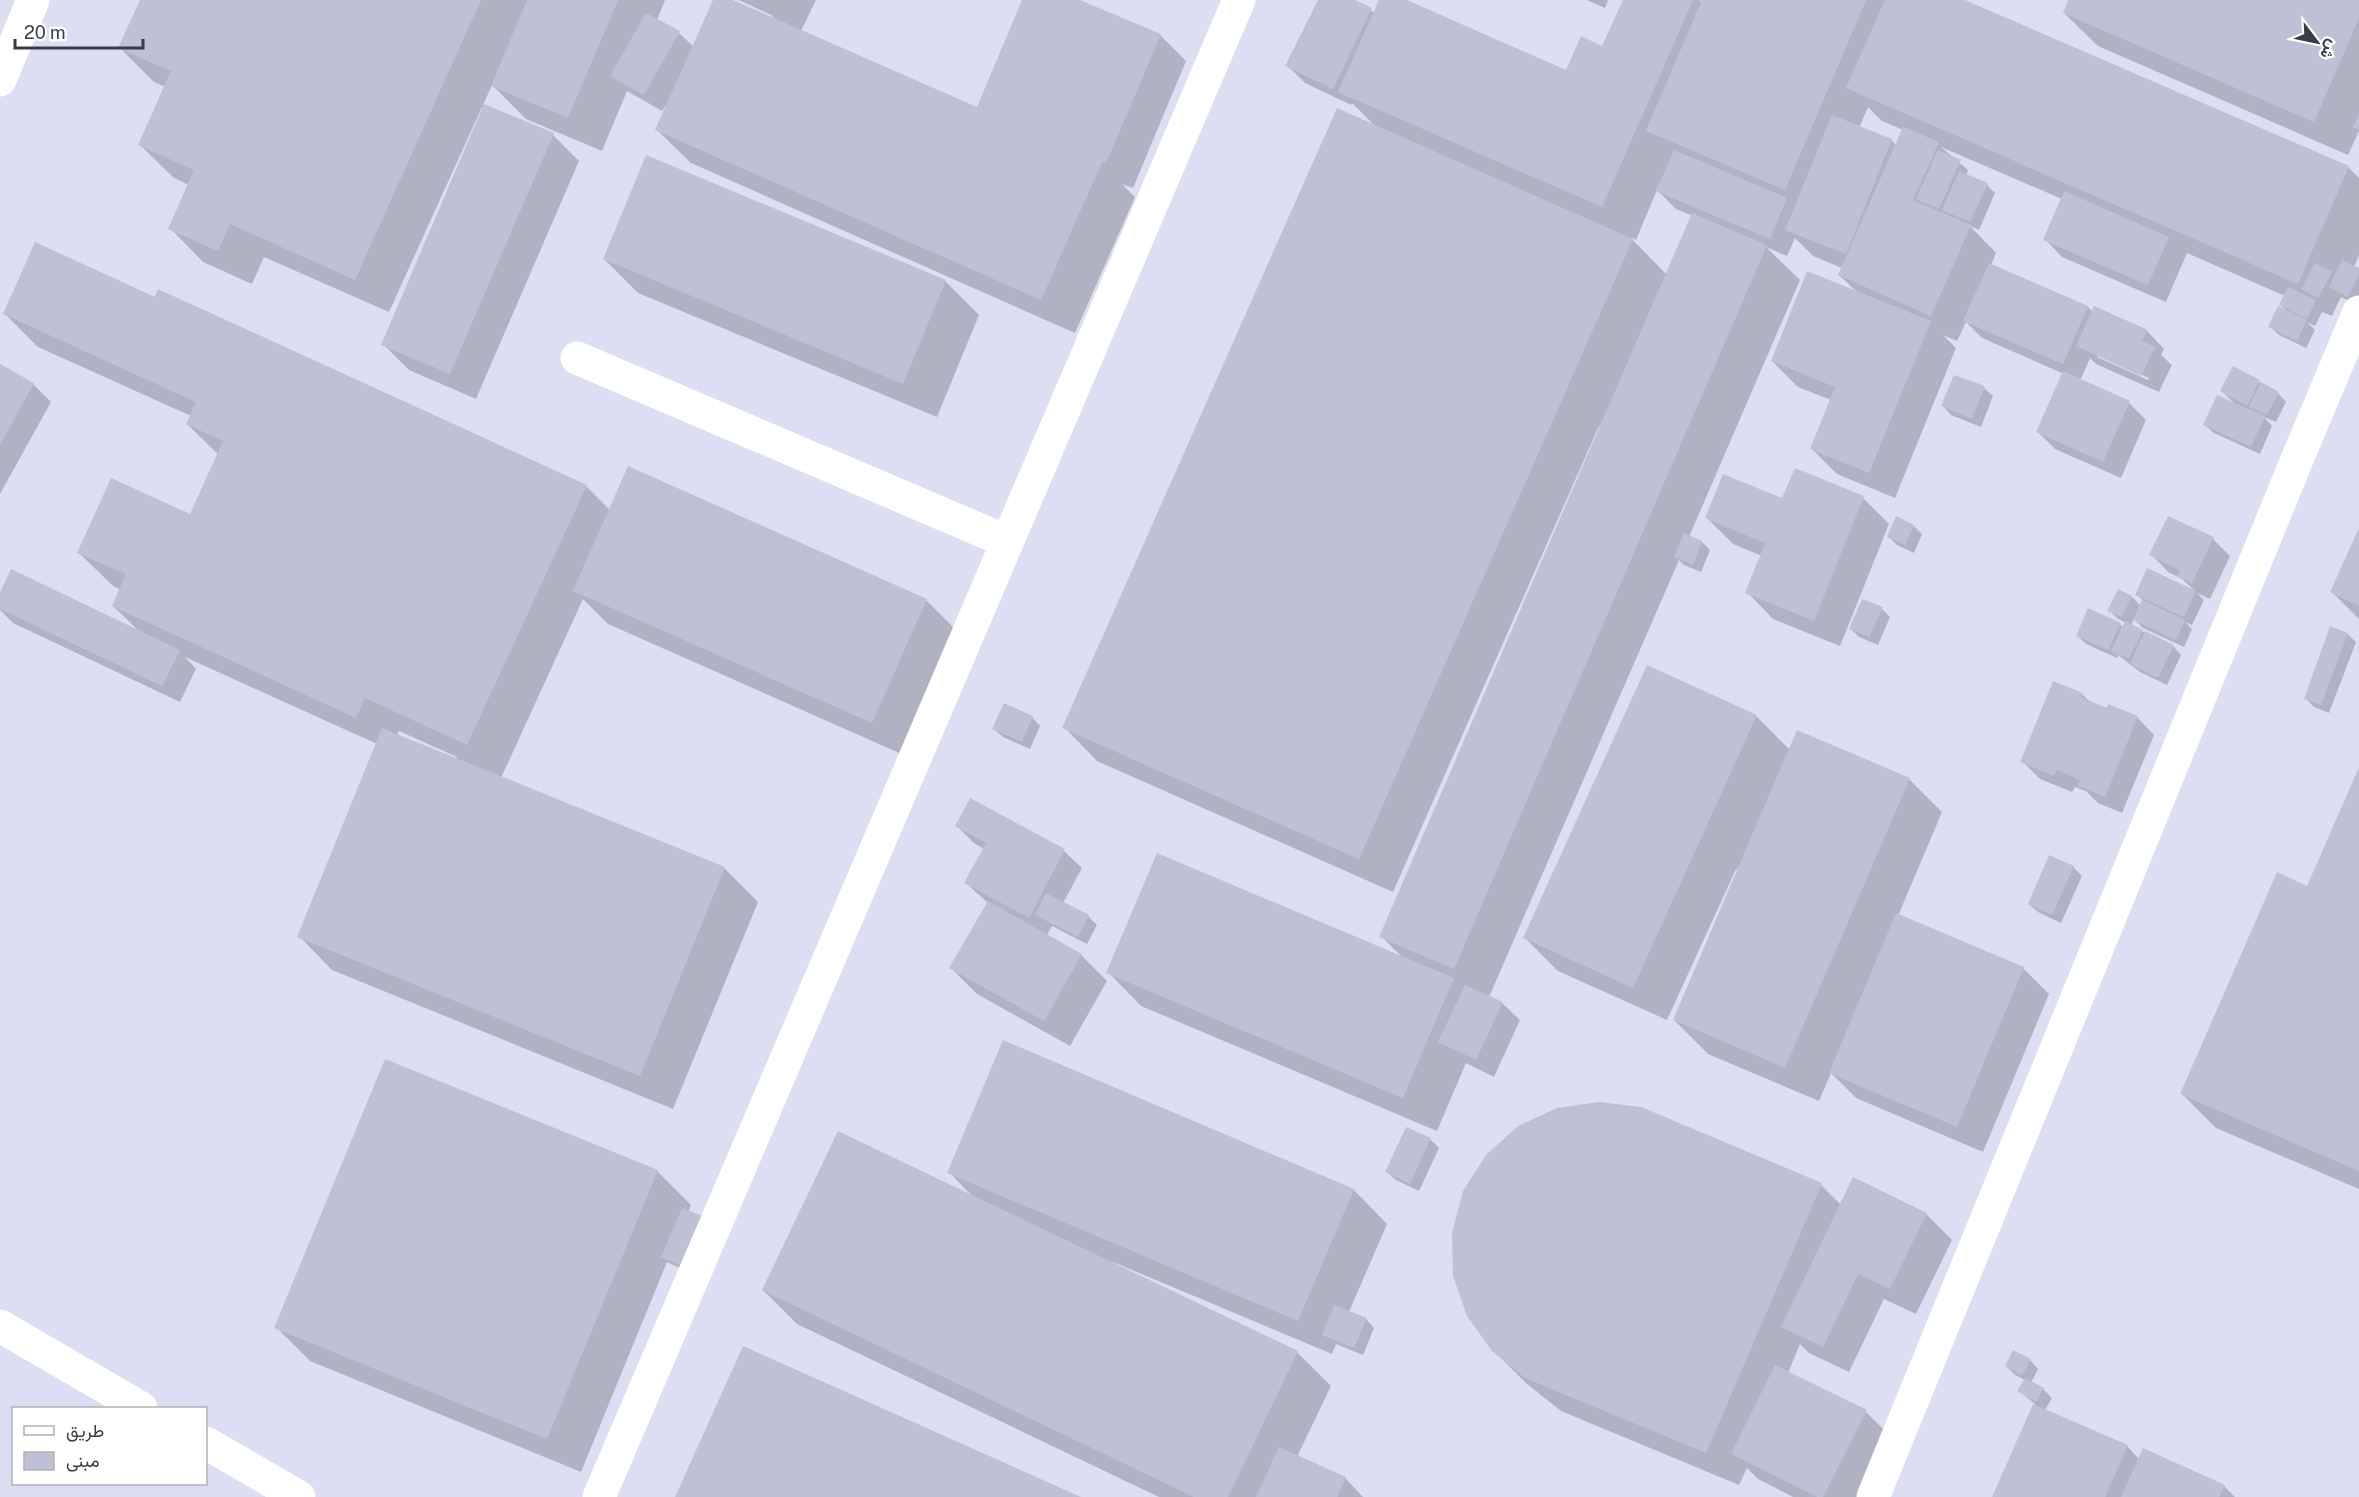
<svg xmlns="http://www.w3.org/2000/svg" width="2359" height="1497" viewBox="0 0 2359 1497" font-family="'Public Sans',Vazirmatn,sans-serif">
<rect width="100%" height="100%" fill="#dcdff4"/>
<g fill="#0003" fill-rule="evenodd">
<polygon points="142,0 665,0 657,20 679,33 694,47 715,0 730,0 772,19 773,16 739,0 816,0 801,31 977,109 1024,0 1076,0 1160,35 1186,61 1133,188 1122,184 1135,197 1075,333 691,163 657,130 667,107 665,106 662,111 627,91 602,151 526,119 492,85 483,105 553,135 579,161 476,399 409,370 383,344 484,108 482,107 389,312 264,257 252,284 203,262 170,228 189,185 174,178 140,145 166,87 154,82 120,48"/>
<path d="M1320,0H1352L1375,13L1381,0H1403L1567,72L1603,48L1624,0H1700L1702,3L1703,0H1961L2349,168L2359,178V255L2354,267L2359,269V300L2357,305L2341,297L2332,316L2322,312L2315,326L2307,322L2315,330L2306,348L2279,335L2270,326L2288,312L2280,305L2285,296L2187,253L2166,302L2062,257L2045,239L2062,199L1941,147L1968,170L1966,176L1987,185L1995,193L1979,230L1970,226L1996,253L1991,265L2088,307L2093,312L2147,331L2164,349L2161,355L2172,365L2159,392L2096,364L2090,358L2080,381L2129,403L2146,420L2121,478L2055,449L2038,432L2064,374L1982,338L1966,322L1957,341L1943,335L1956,348L1895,498L1837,474L1811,448L1831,400L1798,387L1772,361L1857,292L1839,275L1842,268L1813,256L1795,238L1787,256L1766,247L1800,280L1689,537L1702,542L1710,550L1701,572L1684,565L1679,560L1489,997L1502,1003L1520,1020L1494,1077L1466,1063L1437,1131L1141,1006L1108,972L1402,957L1381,936L1601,427L1599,426L1393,892L1097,761L1064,727L1376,127L1352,103L1351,105L1305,83L1287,65ZM1868,107L1882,121L1903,130L1896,145L1891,140L1859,128ZM1657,190L1676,209L1693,216L1667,275L1630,237L1636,240ZM2097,354L2149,378L2148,380L2097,357Z"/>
<polygon points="1587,0 1608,0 1605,8"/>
<polygon points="2070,0 2359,0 2359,131 2348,155 2098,46 2064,13"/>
<polygon points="604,259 945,281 979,315 937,417 638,293"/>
<path d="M156,299L586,486L610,510L926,600L960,634L906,756L608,624L583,599L501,778L724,868L758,902L673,1109L332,970L299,936L377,744L185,657L196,669L180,702L13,623L0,610V595L139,631L113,606L121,590L113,586L79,553L191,516L219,455L187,424L191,416L38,347L5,314ZM399,731L457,757L456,760L396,736Z"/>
<polygon points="0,366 33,384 51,402 0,494"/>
<polygon points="2234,368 2278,393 2286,402 2276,422 2264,417 2272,426 2260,454 2214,433 2205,425 2235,404 2222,391"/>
<polygon points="1984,388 1993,396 1981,427 1951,415 1943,406"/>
<polygon points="1863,498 1889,524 1840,646 1773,619 1747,592 1762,556 1733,544 1707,518 1783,500"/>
<polygon points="1914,526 1922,534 1914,553 1897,545 1889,537"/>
<polygon points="2359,532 2359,619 2332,592"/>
<polygon points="2213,539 2230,556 2210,599 2197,593 2204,600 2192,625 2185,622 2192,629 2184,647 2143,628 2134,619 2131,626 2173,646 2181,655 2167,685 2140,672 2118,655 2117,658 2086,644 2078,636 2120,624 2123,628 2126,623 2118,619 2109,610 2118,591 2132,597 2141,606 2143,601 2137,594 2195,591 2182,579 2168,572 2151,554"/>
<polygon points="1882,609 1890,617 1878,645 1859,637 1851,629"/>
<polygon points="2347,634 2356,642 2329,713 2314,707 2306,699"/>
<polygon points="2082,694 2090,702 2108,710 2137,717 2154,735 2122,813 2098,803 2086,791 2075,787 2072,792 2040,779 2022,761"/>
<polygon points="1756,716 1790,750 1909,779 1942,812 1898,916 2023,968 2049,994 1983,1152 1856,1098 1831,1073 1819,1101 1708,1054 1674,1020 1739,870 1736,869 1667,1020 1558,971 1525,938"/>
<polygon points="1032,717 1040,726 1030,749 1003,737 994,729"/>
<polygon points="2359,771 2359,1189 2216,1128 2182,1094 2308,888"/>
<polygon points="970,801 1064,851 1082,868 1063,903 1088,916 1097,925 1087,944 1052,926 1047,935 1081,955 1107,981 1070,1046 977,994 951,968 988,903 966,883 984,849 974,843 957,826"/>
<polygon points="2073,867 2082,876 2061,923 2038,912 2029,904"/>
<polygon points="1004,1042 1354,1190 1387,1224 1349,1312 1366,1319 1374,1328 1363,1355 1336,1344 1332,1354 1113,1262 1112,1264 1297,1352 1331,1386 1297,1457 1345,1478 1363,1497 1159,1497 797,1324 763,1290 973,1197 949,1172"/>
<polygon points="1407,1129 1431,1140 1439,1148 1419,1191 1396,1180 1387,1172"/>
<polygon points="657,1171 691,1205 688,1212 692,1274 667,1262 581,1472 310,1361 276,1327"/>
<polygon points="1821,1185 1841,1205 1926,1214 1952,1240 1916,1314 1884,1299 1849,1372 1809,1353 1800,1344 1788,1373 1866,1412 1892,1438 1862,1497 1793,1497 1758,1479 1747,1468 1739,1485 1561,1411 1527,1384 1493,1350"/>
<polygon points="2030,1360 2038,1369 2031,1383 2043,1389 2052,1398 2045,1410 2127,1446 2139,1459 2224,1486 2235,1497 1994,1497 2035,1404 2019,1391 2025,1380 2015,1375 2006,1366"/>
</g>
<g fill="#bec1d5">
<polygon points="140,0 481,0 355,280 230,224 218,251 168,229 194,170 138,145 171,71 118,48"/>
<polygon points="527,0 618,0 568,118 491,86"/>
<polygon points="713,0 733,0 977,107 1022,0 1080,0 1161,34 1106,163 1102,162 1041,300 655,130"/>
<polygon points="1318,0 1355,0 1372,8 1333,89 1285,66"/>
<polygon points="1379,0 1407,0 1566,70 1581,36 1602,46 1623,0 1693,0 1602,207 1338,92"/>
<polygon points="1702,0 1866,0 1785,190 1646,131"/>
<polygon points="1885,0 1965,0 2349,166 2298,284 1846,88"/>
<polygon points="2068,0 2359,0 2359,18 2314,122 2063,13"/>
<polygon points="646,13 680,31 644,95 610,76"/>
<polygon points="484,104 554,133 450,374 381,345"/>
<polygon points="1337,108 1633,239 1359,859 1062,728"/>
<polygon points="2359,114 2359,130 2353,127"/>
<polygon points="1832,115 1892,139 1846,254 1785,230"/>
<polygon points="1903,127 1939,142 1913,200 1971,225 1931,316 1838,275"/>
<polygon points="1674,150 1787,198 1770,239 1656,191"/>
<polygon points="1938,150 1961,160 1939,209 1916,199"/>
<polygon points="646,155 946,280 903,384 603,259"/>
<polygon points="1959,171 1988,183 1970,222 1942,210"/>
<polygon points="2064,191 2169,237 2148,285 2043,240"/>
<polygon points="1692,213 1767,245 1454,969 1379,937"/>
<polygon points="35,242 155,297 158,289 587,485 467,745 365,698 356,718 112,606 126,574 77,553 111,478 190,514 223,441 186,424 196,402 3,314"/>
<polygon points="2342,260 2359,268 2359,274 2348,297 2329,287"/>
<polygon points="1989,263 2088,306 2063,364 1963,321"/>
<polygon points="2315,263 2332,272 2318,298 2301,289"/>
<polygon points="1807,271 1931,321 1869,473 1810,449 1835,387 1771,361"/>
<polygon points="2288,287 2316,300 2307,319 2279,305"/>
<polygon points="2094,306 2148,330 2142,341 2155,347 2141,376 2076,346"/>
<polygon points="2278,306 2307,320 2297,341 2268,327"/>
<polygon points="0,364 34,383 0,445"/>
<polygon points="2233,366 2260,380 2247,406 2220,391"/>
<polygon points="2063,371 2130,401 2103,462 2036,432"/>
<polygon points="1954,375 1985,386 1972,419 1941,406"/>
<polygon points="2261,382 2279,392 2267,415 2249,406"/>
<polygon points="2217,395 2265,416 2251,447 2203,425"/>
<polygon points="628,466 927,599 872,723 573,591"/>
<polygon points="1795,468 1864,496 1814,621 1745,593 1765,543 1705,518 1723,474 1782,498"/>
<polygon points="1896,516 1914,525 1905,545 1887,537"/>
<polygon points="2168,516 2214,537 2192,583 2177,576 2180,570 2149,555"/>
<polygon points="2359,528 2359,606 2330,592"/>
<polygon points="1684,533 1702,541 1693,565 1674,557"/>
<polygon points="2147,568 2196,591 2184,617 2135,595"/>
<polygon points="11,569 180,650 162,686 0,609 0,592"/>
<polygon points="2118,589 2132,596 2122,617 2107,611"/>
<polygon points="1862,599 1883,607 1869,637 1849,629"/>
<polygon points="2142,600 2185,620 2176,640 2133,620"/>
<polygon points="2088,608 2121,623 2108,650 2076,636"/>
<polygon points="2125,621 2143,630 2129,659 2111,651"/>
<polygon points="2330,626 2348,633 2321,705 2304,699"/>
<polygon points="2145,631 2174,645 2158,678 2130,664"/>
<polygon points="1647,665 1757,715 1633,988 1523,938"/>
<polygon points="2053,681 2083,693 2081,697 2107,708 2108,704 2138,716 2105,797 2078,786 2080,780 2057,770 2054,776 2020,762"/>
<polygon points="1004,703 1033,716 1022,742 992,729"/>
<polygon points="382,728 725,867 640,1076 297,937"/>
<polygon points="1797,730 1910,778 1785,1068 1673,1020"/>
<polygon points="2359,767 2359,1171 2180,1094 2277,872 2307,886"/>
<polygon points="970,798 1065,849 1029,918 964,883 986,843 955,826"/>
<polygon points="1157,853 1454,978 1403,1098 1106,973"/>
<polygon points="2049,855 2074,866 2052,915 2028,904"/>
<polygon points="1046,893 1089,915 1078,937 1035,915"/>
<polygon points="988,901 1082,954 1044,1021 949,968"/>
<polygon points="1896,913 2024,967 1957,1127 1829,1073"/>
<polygon points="1465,985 1503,1002 1476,1060 1438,1042"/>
<polygon points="1003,1040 1354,1189 1298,1321 947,1173"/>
<polygon points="385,1059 658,1170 547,1439 274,1328"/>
<polygon points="1599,1102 1641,1107 1822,1183 1706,1453 1525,1378 1492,1351 1467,1316 1453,1276 1452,1233 1463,1191 1486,1155 1518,1126 1557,1108"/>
<polygon points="1406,1127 1431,1138 1410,1184 1385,1172"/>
<polygon points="838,1131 1298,1351 1228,1497 1194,1497 762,1290"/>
<polygon points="1853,1177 1927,1213 1890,1289 1858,1274 1823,1347 1781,1327"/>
<polygon points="682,1208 705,1217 684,1267 661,1257"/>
<polygon points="1334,1305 1367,1318 1354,1348 1322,1335"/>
<polygon points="743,1346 1081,1497 675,1497"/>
<polygon points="2013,1350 2031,1359 2022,1375 2005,1366"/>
<polygon points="1775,1365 1867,1410 1823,1497 1817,1497 1731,1454"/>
<polygon points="2025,1378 2044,1388 2036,1402 2017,1391"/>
<polygon points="2033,1404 2128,1445 2105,1497 1992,1497"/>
<polygon points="1279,1447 1346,1477 1337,1497 1256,1497"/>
<polygon points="2143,1448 2225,1485 2219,1497 2121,1497"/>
</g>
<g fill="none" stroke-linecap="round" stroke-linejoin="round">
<g stroke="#fff" stroke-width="33">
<polyline points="0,80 33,0"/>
<polyline points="577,358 1006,541"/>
<polyline points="0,1326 141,1408"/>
<polyline points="206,1443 299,1497"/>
<polyline points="599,1497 1239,0"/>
<polyline points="1873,1497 2298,457 2359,312"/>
</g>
</g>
<rect x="12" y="1407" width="195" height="78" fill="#ffffff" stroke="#b0b1b4" stroke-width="1.5"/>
<rect x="24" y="1426" width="30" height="9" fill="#ffffff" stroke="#b0b1b4" stroke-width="1.5"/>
<text x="66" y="1437" font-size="18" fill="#3a3b44">طريق</text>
<rect x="24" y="1452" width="30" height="18" fill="#bec1d5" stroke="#b0b1b4" stroke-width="1.5"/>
<text x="66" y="1467" font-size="18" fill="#3a3b44">مبنى</text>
<g transform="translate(2317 42) rotate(122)" stroke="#ffffff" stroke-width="4.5" paint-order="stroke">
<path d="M0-4.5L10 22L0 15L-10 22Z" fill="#3a3b44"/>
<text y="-9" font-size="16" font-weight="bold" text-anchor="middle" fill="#3a3b44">ش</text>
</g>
<path d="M15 39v9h128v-9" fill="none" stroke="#3a3b44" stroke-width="3"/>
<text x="24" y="39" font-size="18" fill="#3a3b44" stroke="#ffffff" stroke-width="4.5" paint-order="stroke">20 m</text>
</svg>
